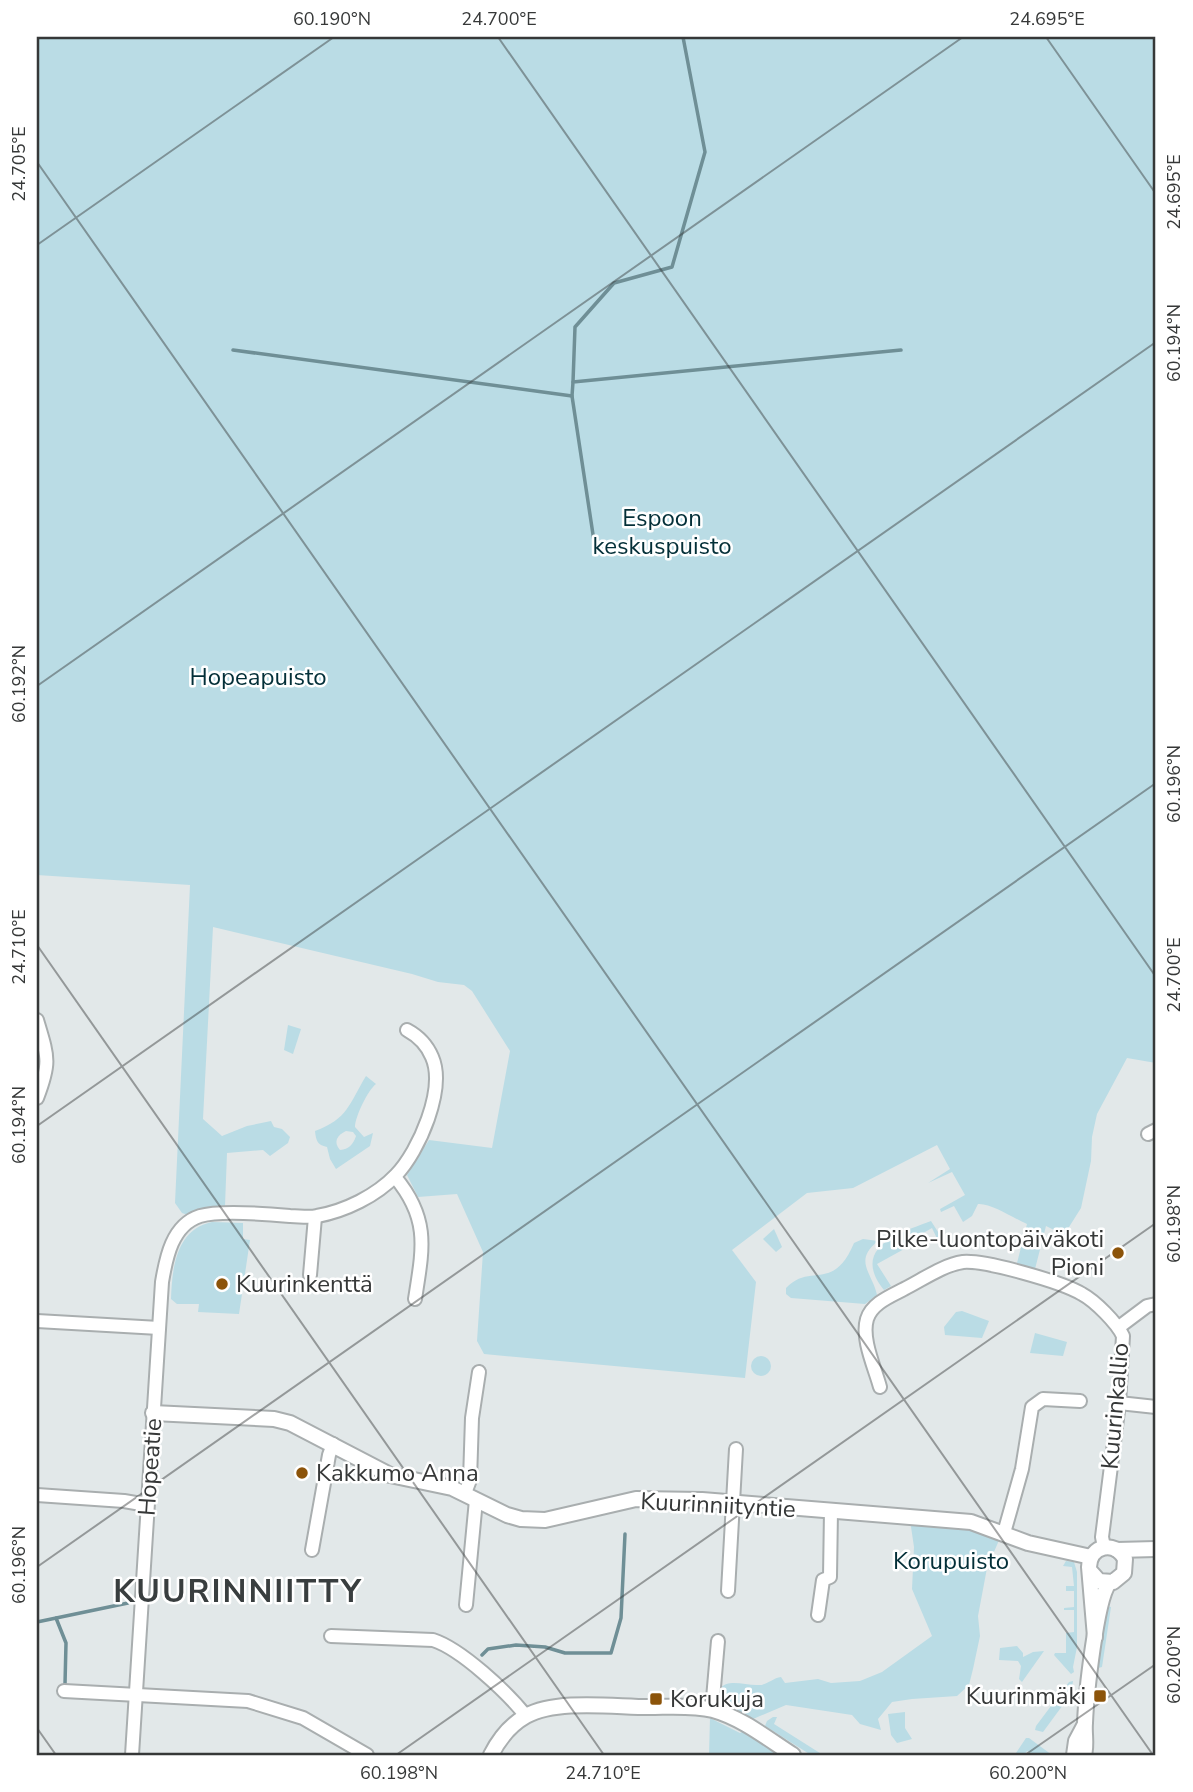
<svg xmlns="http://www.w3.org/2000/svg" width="1193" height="1792" viewBox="0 0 1193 1792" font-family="'Nunito Sans',sans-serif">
<rect width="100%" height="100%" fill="#e2e8e9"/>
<g fill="#badce5" fill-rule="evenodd">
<path d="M37,37H1156V1063L1127,1058L1097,1114L1092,1137L1091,1161L1081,1208L1064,1235L1046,1226L1035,1269L1017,1263L1027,1224C1013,1218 991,1203 978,1204L972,1216L963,1222L954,1206L941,1212L940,1209L965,1195L952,1172L928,1183L950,1169L937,1145L853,1188L807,1193L732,1250L756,1282L745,1378L484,1354L477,1341L483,1252L457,1194L418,1197L407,1175L429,1140L492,1148L510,1051L472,991L464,985L438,982L412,974L213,927L203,1119L222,1136L247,1126L271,1121L274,1127L282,1129L290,1137L288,1143L270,1156L263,1150L227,1153L225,1206L202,1210L188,1215L182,1213L175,1203L190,885L37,875Z"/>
<polygon points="288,1025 301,1029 293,1054 284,1050"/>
<path d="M366,1076L376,1084C368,1090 355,1117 355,1127L364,1137L373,1133L370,1146L336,1169L330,1159L327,1147C317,1145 316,1140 315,1131C348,1119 349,1104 366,1076ZM346,1131L353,1132L356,1136C353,1145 349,1149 340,1150C333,1142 337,1135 346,1131Z"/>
<path d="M931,1221L947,1246L942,1249L932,1228L904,1244L906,1248L877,1264L891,1286L884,1290C850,1248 899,1233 931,1221Z"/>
<path d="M212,1222L243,1223V1239L250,1240L239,1314L198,1312L199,1304H177L171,1299C172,1269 176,1229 212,1222Z"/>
<polygon points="774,1229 782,1247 776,1252 763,1239"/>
<path d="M863,1239L878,1241C853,1261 872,1272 877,1295L865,1304L791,1298L786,1294V1288C811,1262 833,1293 854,1243Z"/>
<polygon points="962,1311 989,1321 982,1338 945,1335 944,1327 956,1312"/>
<polygon points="1035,1333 1067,1342 1063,1356 1030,1353"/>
<circle cx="761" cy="1366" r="10"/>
<path d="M910,1520L953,1523L1000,1538L987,1568L978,1616L980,1636L973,1669L969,1685L957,1696L912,1699L892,1702L878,1719L881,1730L860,1724L852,1715L786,1705L753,1719L720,1700V1688C730,1678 746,1686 759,1685C767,1685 773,1678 781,1677L785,1683L818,1679L831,1683L860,1681L882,1672L932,1636L912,1589L914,1547Z"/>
<polygon points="1066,1561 1074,1562 1077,1572 1077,1647 1073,1667 1074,1672 1071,1674 1054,1655 1055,1653 1066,1653 1066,1633 1074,1632 1074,1610 1064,1610 1064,1608 1074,1607 1074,1591 1066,1591 1066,1586 1074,1586 1072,1567 1063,1566"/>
<polygon points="1106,1606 1111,1607 1102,1667 1098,1668"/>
<polygon points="1017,1646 1023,1653 1023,1657 1033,1652 1044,1651 1022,1682 1019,1679 1021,1666 1018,1661 999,1660 1000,1648"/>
<polygon points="1073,1681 1071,1694 1043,1732 1035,1730 1036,1726 1069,1682"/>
<polygon points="905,1712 905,1728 912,1739 897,1743 891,1735 888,1714"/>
<polygon points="773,1717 777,1717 774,1724 823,1755 811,1755 765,1726 767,1721"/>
<polygon points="710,1718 740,1733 744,1731 783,1755 709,1755"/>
<polygon points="1026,1738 1029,1738 1052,1755 1035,1755 1027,1751 1024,1755 1016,1753"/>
</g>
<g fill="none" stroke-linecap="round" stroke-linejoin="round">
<g stroke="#6f8f96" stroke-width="3.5">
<polyline points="233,350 572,396 573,382 901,350"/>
<polyline points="573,382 575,327 614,283 672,267 705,152 683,37"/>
<polyline points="572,396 594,541"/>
<polyline points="56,1618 66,1643 65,1684"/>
<polyline points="37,1622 128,1603"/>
<polyline points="482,1655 488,1649 516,1645 545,1647 565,1653 611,1653 621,1618 625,1534"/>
</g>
<defs>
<g id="minor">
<path d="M37,1020C48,1057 51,1062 37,1098"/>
<polyline points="1148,1134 1156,1130"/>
<path d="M395,1177C430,1219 423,1248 415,1299"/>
<polyline points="310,1275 315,1217"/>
<polyline points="37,1321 159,1328"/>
<polyline points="1119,1327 1147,1306 1156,1304"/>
<path d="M880,1387C875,1368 861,1339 867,1319C872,1303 891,1296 904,1289C922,1280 943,1265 963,1262C985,1260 1062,1282 1082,1294C1095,1301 1117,1323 1123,1336L1119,1403L1102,1537L1104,1547"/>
<polyline points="1119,1403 1156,1407"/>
<polyline points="465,1493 470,1480 472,1418 479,1372"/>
<polyline points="37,1495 124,1501 147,1505"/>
<polyline points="1004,1533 1022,1469 1032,1407 1043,1399 1080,1401"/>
<polyline points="312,1550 329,1455 333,1444"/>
<polyline points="728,1591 736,1449"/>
<polyline points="466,1605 476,1500"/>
<polyline points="818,1615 823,1580 830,1577 831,1511"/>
<path d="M331,1636L433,1640C461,1649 507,1692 526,1716"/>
<polyline points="64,1691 248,1701 303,1718 367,1755"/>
<polyline points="712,1710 718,1641"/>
<path d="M132,1755L162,1282C166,1258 172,1225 200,1216C220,1210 268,1214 290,1216C299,1216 309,1218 317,1216C345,1211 376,1196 396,1175C419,1151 446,1089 432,1057C427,1045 418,1036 407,1030"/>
</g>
<g id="tertiary">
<polyline points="153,1413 274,1419 290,1423 390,1475 452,1488 507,1515 521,1519 545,1520 636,1499 702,1500 971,1522 1028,1543 1091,1557"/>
<polyline points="1117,1550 1156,1549"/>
<path d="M1090,1571L1099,1581L1113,1582L1124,1573L1125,1559C1115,1540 1090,1545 1089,1567L1095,1637"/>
<path d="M491,1755C499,1739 510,1725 526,1716C557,1699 614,1707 649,1707C669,1707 693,1705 713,1710C742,1718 768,1739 793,1755"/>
<polyline points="1074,1755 1076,1741 1084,1726"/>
<path d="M1084,1755C1087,1744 1084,1734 1085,1723C1086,1697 1096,1600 1109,1583"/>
</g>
</defs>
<use href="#minor" stroke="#a9aeaf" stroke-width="16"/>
<use href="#tertiary" stroke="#a9aeaf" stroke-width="18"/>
<use href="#minor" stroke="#fff" stroke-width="12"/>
<use href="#tertiary" stroke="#fff" stroke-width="14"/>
</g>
<path fill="none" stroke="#363838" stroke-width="2" stroke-opacity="0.45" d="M498,37L1156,977M1046,37L1156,194M37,162L1153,1755M37,245L334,37M37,686L963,37M37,945L604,1755M37,1126L1156,342M37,1567L1156,783M37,1728L56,1755M396,1755L1156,1223M1025,1755L1156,1664"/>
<g fill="#8c540a" stroke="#fff" stroke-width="2.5">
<circle cx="1118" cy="1253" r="7"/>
<circle cx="222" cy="1284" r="7"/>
<circle cx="302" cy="1473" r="7"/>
<rect x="1093" y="1689" width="14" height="14" rx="3.5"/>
<rect x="649" y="1692" width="14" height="14" rx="3.5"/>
</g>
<g text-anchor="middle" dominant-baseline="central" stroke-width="5" stroke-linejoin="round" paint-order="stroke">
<g font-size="24" fill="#032f38" stroke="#fff">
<text x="662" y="518">Espoon<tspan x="662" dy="28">keskuspuisto</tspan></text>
<text x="258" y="677">Hopeapuisto</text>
<text x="951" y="1561">Korupuisto</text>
</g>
<g font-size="24" fill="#363838" stroke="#fff" text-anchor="start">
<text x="1104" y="1239" text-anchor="end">Pilke-luontopäiväkoti<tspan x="1104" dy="28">Pioni</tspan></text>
<text x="236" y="1284">Kuurinkenttä</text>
<text x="316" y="1473">Kakkumo Anna</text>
<text x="1086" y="1696" text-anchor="end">Kuurinmäki</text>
<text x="670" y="1699">Korukuja</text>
</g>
<g font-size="24" fill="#363838" stroke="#fff">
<text transform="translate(1115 1406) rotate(-85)">Kuurinkallio</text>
<text transform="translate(150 1467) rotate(-86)">Hopeatie</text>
<text transform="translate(718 1505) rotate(3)">Kuurinniityntie</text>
</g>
<g font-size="32" font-weight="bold" letter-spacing="2" fill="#393e3f" stroke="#fff">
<text x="238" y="1591">KUURINNIITTY</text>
</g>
</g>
<rect width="1193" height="1792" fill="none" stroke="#ffffff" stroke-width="77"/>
<rect x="38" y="38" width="1116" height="1716" fill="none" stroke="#363838" stroke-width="2.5"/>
<g font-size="18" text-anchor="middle" fill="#363838">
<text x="332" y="25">60.190°N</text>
<text x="499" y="25">24.700°E</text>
<text x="1047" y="25">24.695°E</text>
<text transform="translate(19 164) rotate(-90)" y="6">24.705°E</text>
<text transform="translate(1174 192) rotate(-90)" y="6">24.695°E</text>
<text transform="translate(1174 343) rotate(-90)" y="6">60.194°N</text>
<text transform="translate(19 684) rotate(-90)" y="6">60.192°N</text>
<text transform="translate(1174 784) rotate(-90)" y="6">60.196°N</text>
<text transform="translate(19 947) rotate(-90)" y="6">24.710°E</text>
<text transform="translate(1174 975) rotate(-90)" y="6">24.700°E</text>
<text transform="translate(19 1125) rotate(-90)" y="6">60.194°N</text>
<text transform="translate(1174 1224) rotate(-90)" y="6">60.198°N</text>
<text transform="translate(19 1565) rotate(-90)" y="6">60.196°N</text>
<text transform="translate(1174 1665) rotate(-90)" y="6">60.200°N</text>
<text x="399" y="1779">60.198°N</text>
<text x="603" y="1779">24.710°E</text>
<text x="1028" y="1779">60.200°N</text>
</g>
</svg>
